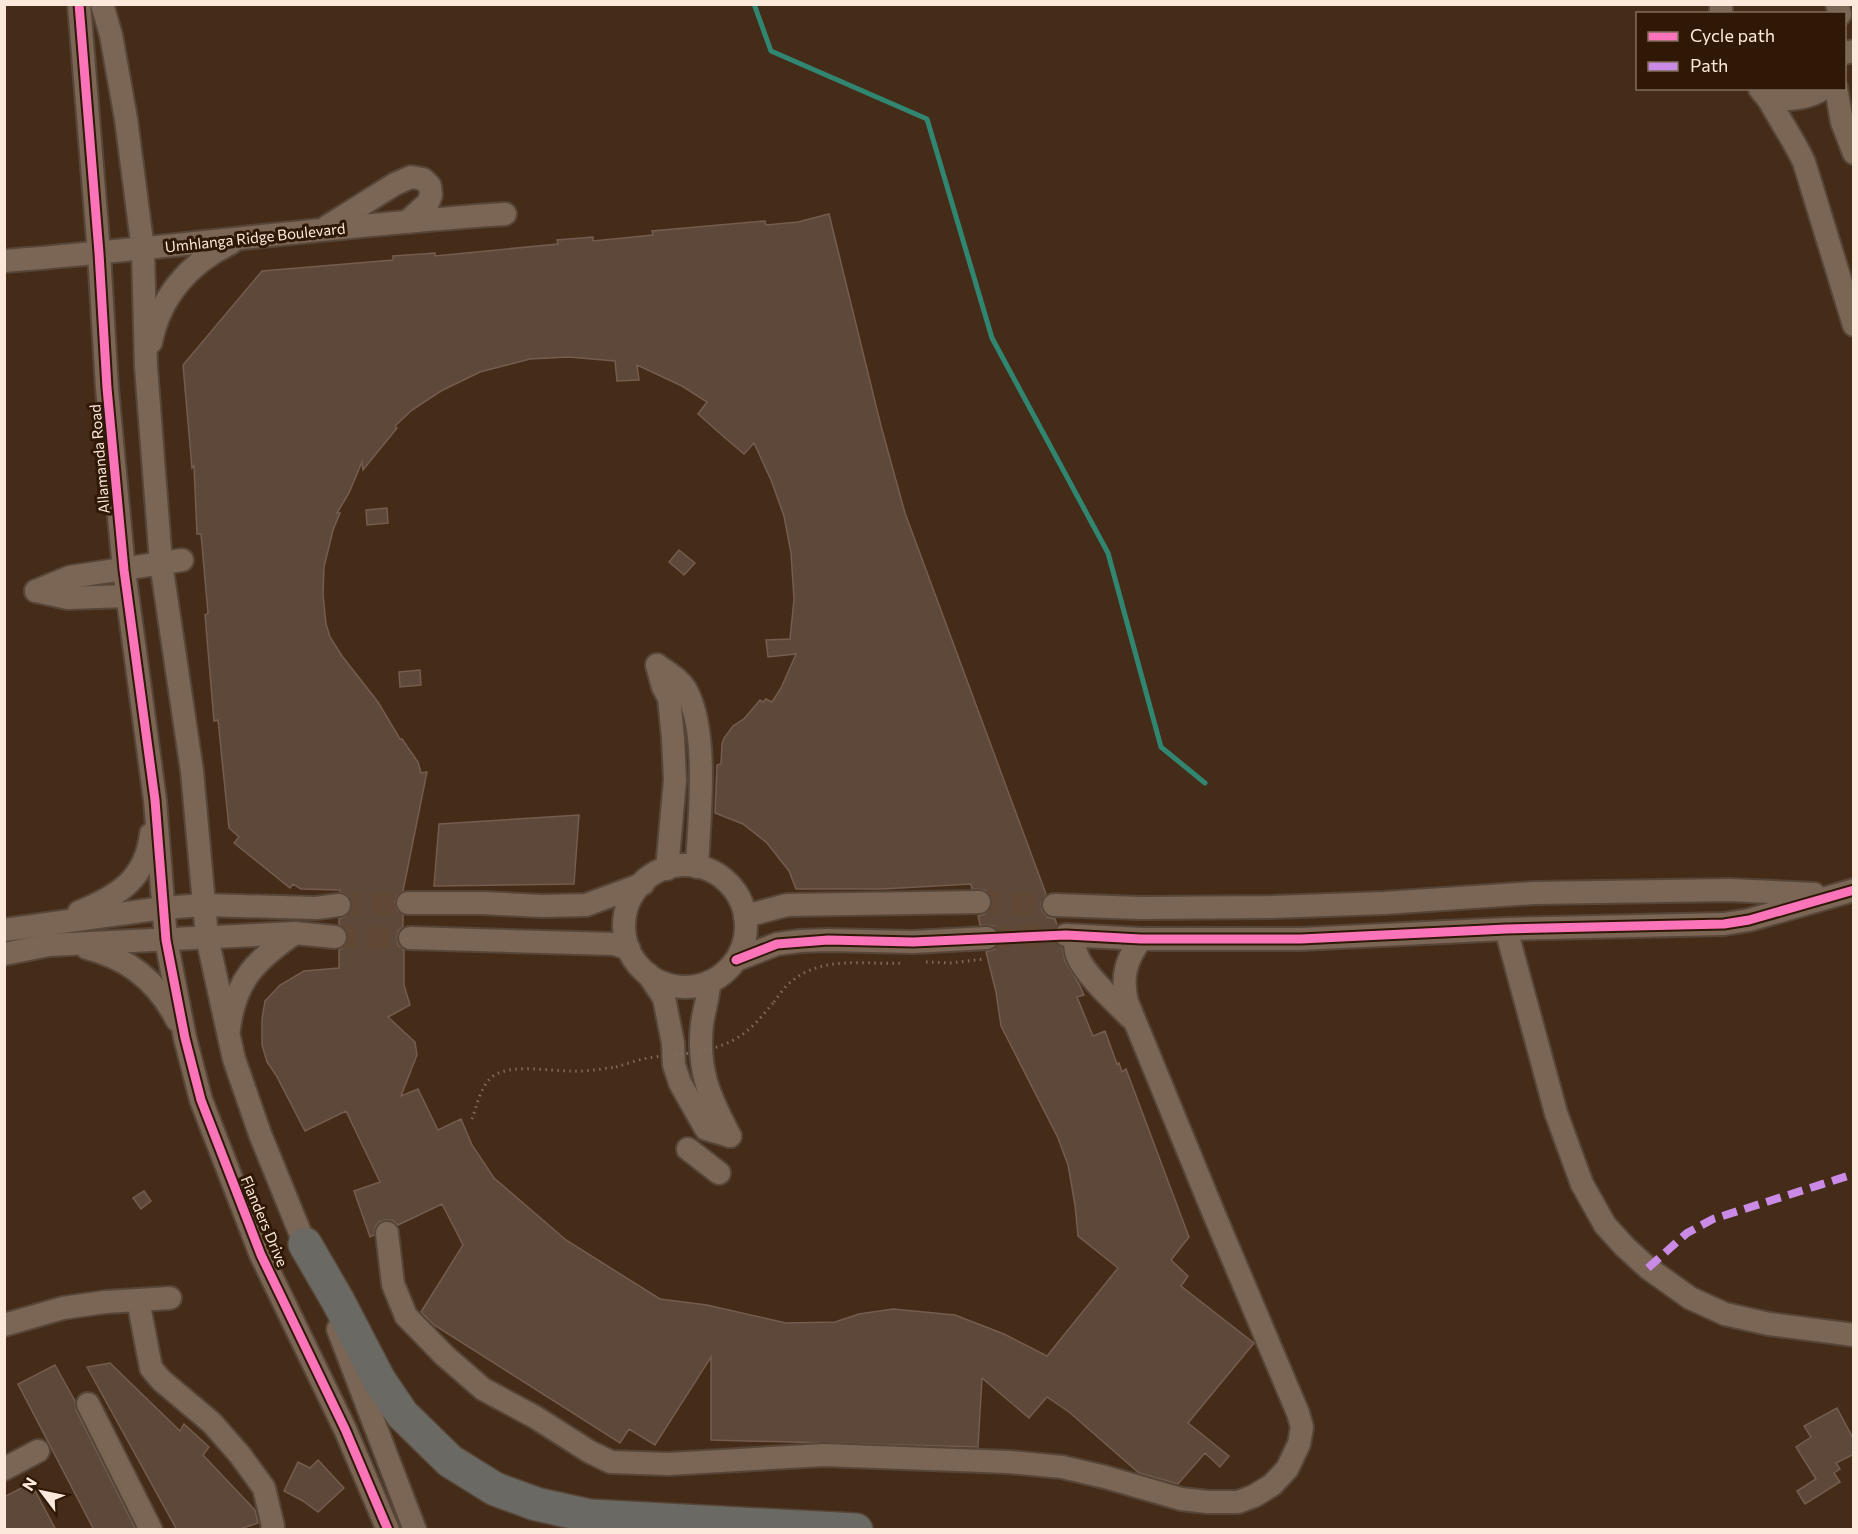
<svg xmlns="http://www.w3.org/2000/svg" width="1858" height="1534" viewBox="0 0 1858 1534" font-family="Commissioner,sans-serif">
<rect width="100%" height="100%" fill="#442c18"/>
<g fill="none" stroke-linecap="round" stroke-linejoin="round">
<polyline stroke="#318671" stroke-width="5" points="754,4 771,51 927,119 992,338 1108,553 1161,747 1205,783"/>
</g>
<g fill="#5e483a" stroke="#745c4f" stroke-width="1.5" fill-rule="evenodd">
<path d="M829,214L881,426L905,513L1046,894L1041,904L1042,911L1047,917L1055,919L1057,925L1053,934L1054,941L1062,947L1065,961L1079,984L1084,995L1077,997L1093,1036L1105,1031L1117,1064L1119,1063L1122,1072L1126,1069L1189,1237L1171,1260L1188,1276L1181,1286L1254,1343L1188,1423L1229,1456L1220,1467L1205,1453L1178,1484L1139,1473L1069,1412L1047,1397L1029,1418L982,1378L978,1447L711,1440V1357L655,1445L629,1429L620,1443L434,1325L421,1312L463,1245L442,1204L398,1225L392,1220H386L379,1222L375,1227L374,1235L370,1237L354,1191L380,1182L346,1111L305,1131L276,1075L267,1062L262,1045V1019L265,1001L280,985L304,971L339,968V950L346,945L348,938L347,931L339,925V919L348,915L352,910V904L349,896L340,892V890L301,889L293,884L290,888L234,843L239,837L229,828L218,720L214,721L205,615L208,613L201,534H197L194,466L192,468L183,365L262,271L393,260V256L435,253V256L558,244L557,240L593,237V241L653,235L652,231L765,221L766,225L798,222ZM569,357L615,361L617,381L639,380L637,365L682,386L707,402L698,414L724,437L744,454L754,443L771,480L784,516L791,553L794,599L790,639L766,640L768,657L796,654L781,688L772,702L766,699L763,702L760,700L744,719L733,726L724,738L722,744L721,764L717,765L715,813L743,824L767,843L789,871L796,889H883L971,884L972,889L985,890L991,896L992,902L990,909L985,914L978,916L980,925L994,926L998,930L1000,937L999,944L995,949L986,952L996,992L1001,1026L1058,1138L1068,1165L1075,1205L1078,1236L1118,1268L1047,1356L1004,1334L955,1315L893,1309L859,1314L835,1322L786,1323L707,1305L660,1299L566,1240L494,1178L472,1145L461,1119L438,1130L418,1089L401,1096L417,1055L415,1042L388,1017L410,1005L404,985V950L398,945L397,938L398,931L403,926V915L397,910L395,902L397,896L403,891L427,772L421,773L418,762L402,739H400L378,702L342,656L330,637L326,624L323,594L324,567L333,530L340,513H337L349,493L362,462L363,470L397,428L395,426L412,410L441,391L480,372L530,359Z"/>
<polygon points="387,508 388,523 367,525 366,510"/>
<polygon points="679,550 695,563 684,575 669,562"/>
<polygon points="420,670 421,685 400,687 399,672"/>
<polygon points="579,815 574,884 434,886 439,824"/>
<polygon points="144,1191 151,1201 141,1209 133,1198"/>
<polygon points="110,1363 180,1431 184,1424 209,1447 203,1455 255,1510 258,1523 237,1530 177,1530 87,1367"/>
<polygon points="55,1365 75,1401 76,1410 136,1530 94,1530 18,1384"/>
<polygon points="1837,1408 1854,1440 1854,1454 1836,1463 1840,1469 1834,1473 1840,1482 1805,1504 1797,1491 1816,1479 1796,1447 1811,1437 1804,1426"/>
<polygon points="318,1460 344,1488 318,1512 303,1501 284,1491 298,1462 310,1468"/>
<polygon points="31,1483 56,1530 4,1530 4,1497"/>
</g>
<g fill="none" stroke-linecap="round" stroke-linejoin="round">
<g stroke="#604835" stroke-width="22" stroke-dasharray="22 11" stroke-linecap="butt">
<polyline points="979,902 1054,905"/>
<polyline points="339,905 408,903"/>
<polyline points="335,937 410,938"/>
<polyline points="987,938 1066,935"/>
</g>
<defs>
<g id="minor">
<polyline points="79,4 99,253 107,388 124,570 155,800 166,940 185,1038 201,1100 261,1255 345,1429 388,1530"/>
<polyline points="102,4 111,35 126,119 143,250 146,367 161,563 192,771 207,937 234,1059 260,1134 310,1257"/>
<polyline points="1721,4 1721,14"/>
<polyline points="1837,4 1840,14"/>
<polyline points="1844,53 1854,51"/>
<polyline points="1836,88 1842,122 1854,153"/>
<path d="M1760,89L1769,100C1789,99 1807,100 1824,88"/>
<path d="M1769,100C1780,121 1794,140 1804,162L1854,325"/>
<polyline points="328,226 395,184 411,177 423,179 430,186 431,195 428,203 407,222"/>
<path d="M4,261C172,248 338,225 505,214"/>
<path d="M151,342C160,297 189,263 231,243"/>
<polyline points="36,591 70,577 182,560"/>
<polyline points="36,591 68,598 127,596"/>
<path d="M657,665C667,672 681,680 687,692C709,735 699,819 697,867"/>
<polyline points="657,665 663,687 669,698 673,738 675,780 667,869"/>
<circle cx="685" cy="926" r="61"/>
<polyline points="408,903 484,903 541,906 586,905 643,884"/>
<polyline points="1054,905 1141,908 1271,907 1384,903 1534,893 1730,890 1814,894"/>
<path d="M79,912C118,896 146,879 151,834"/>
<polyline points="745,916 787,905 979,902"/>
<polyline points="1506,929 1556,1113 1582,1184 1605,1225 1625,1247 1648,1268 1690,1298 1725,1314 1769,1324 1854,1335"/>
<polyline points="4,930 163,908 203,905 316,908 339,905"/>
<polyline points="1066,935 1141,939 1301,939 1506,929 1724,924 1749,920 1854,890"/>
<path d="M1074,936C1075,942 1075,949 1077,955C1084,974 1115,1002 1130,1017"/>
<polyline points="410,938 614,944 629,949"/>
<path d="M87,948C128,958 158,982 177,1020"/>
<polyline points="4,954 49,945 295,933 335,937"/>
<polyline points="736,960 777,944 800,941 828,940 913,942 987,938"/>
<polyline points="648,974 664,998 673,1043 674,1065 680,1083 706,1129 730,1136"/>
<path d="M709,982C709,997 704,1009 702,1024C697,1070 709,1096 730,1136"/>
<path d="M229,1029C235,980 256,960 295,933"/>
<polyline points="688,1149 719,1173"/>
<path d="M387,1233L393,1284L406,1316L445,1356L483,1389L535,1417L590,1452L611,1462L668,1464L824,1455L1009,1462L1062,1467L1105,1477L1181,1499L1208,1502H1238L1254,1496L1272,1485L1287,1469L1299,1444L1302,1427L1298,1413L1214,1214L1127,1002C1121,976 1126,960 1141,939"/>
<polyline points="138,1300 151,1368 161,1380 212,1423 240,1455 264,1488 273,1526 272,1530"/>
<polyline points="4,1325 63,1308 105,1302 170,1298"/>
<polyline points="338,1329 415,1530"/>
<polyline points="88,1404 151,1530"/>
<polyline points="4,1469 38,1451"/>
</g>
<polyline id="highway" points="305,1244 338,1301 379,1380 402,1414 450,1461 495,1489 536,1504 590,1516 856,1530"/>
</defs>
<use href="#minor" stroke="#574638" stroke-width="26"/>
<use href="#highway" stroke="#574638" stroke-width="36"/>
<g stroke="#7f6c5d" stroke-width="3" stroke-dasharray="1.5 4.5" stroke-linecap="butt">
<polyline points="926,962 950,963 985,959"/>
<path d="M774,1002C779,995 785,986 792,981C823,955 867,965 904,963"/>
<path d="M472,1119C477,1106 480,1087 492,1077C509,1063 549,1071 570,1071C585,1072 601,1069 616,1067"/>
</g>
<use href="#minor" stroke="#7b6554" stroke-width="22"/>
<use href="#highway" stroke="#6b6963" stroke-width="33"/>
<path stroke="#7f6c5d" stroke-width="3" stroke-dasharray="1.5 4.5" stroke-linecap="butt" d="M616,1067C626,1064 637,1060 648,1058C679,1053 708,1055 737,1038C752,1029 763,1015 774,1002"/>
<polyline stroke="#ca8be6" stroke-width="8" stroke-dasharray="15 8" stroke-linecap="butt" points="1648,1268 1687,1233 1713,1219 1854,1174"/>
<defs>
<g id="cycleway">
<polyline points="79,4 99,253 107,388 124,570 155,800 166,940 185,1038 201,1100 261,1255 345,1429 388,1530"/>
<polyline points="736,960 777,944 828,940 913,942 1066,935 1141,939 1301,939 1506,929 1724,924 1749,920 1854,890"/>
</g>
</defs>
<use href="#cycleway" stroke="#301806" stroke-width="13"/>
<use href="#cycleway" stroke="#fb73b8" stroke-width="9"/>
</g>
<g text-anchor="middle" dominant-baseline="central" stroke-width="6" stroke-linejoin="round" paint-order="stroke">
<g font-size="15" fill="#fde9db" stroke="#301806">
<text transform="translate(255 237) rotate(-6)">Umhlanga Ridge Boulevard</text>
<text transform="translate(99 459) rotate(-95)">Allamanda Road</text>
<text transform="translate(265 1221) rotate(67)">Flanders Drive</text>
</g>
</g>
<rect width="1858" height="1534" fill="none" stroke="#fde9db" stroke-width="12"/>
<rect x="1636" y="12" width="210" height="78" fill="#301806" stroke="#826c5b" stroke-width="1.5"/>
<rect x="1648" y="32" width="30" height="9" fill="#fb73b8" stroke="#826c5b" stroke-width="1.5"/>
<text x="1690" y="42" font-size="18" fill="#fde9db">Cycle path</text>
<rect x="1648" y="62" width="30" height="9" fill="#ca8be6" stroke="#826c5b" stroke-width="1.5"/>
<text x="1690" y="72" font-size="18" fill="#fde9db">Path</text>
<g transform="translate(42 1492) rotate(302)" stroke="#301806" stroke-width="4.5" paint-order="stroke">
<path d="M0-4.5L10 22L0 15L-10 22Z" fill="#fde9db"/>
<text y="-9" font-size="16" font-weight="bold" text-anchor="middle" fill="#fde9db">N</text>
</g>
</svg>
